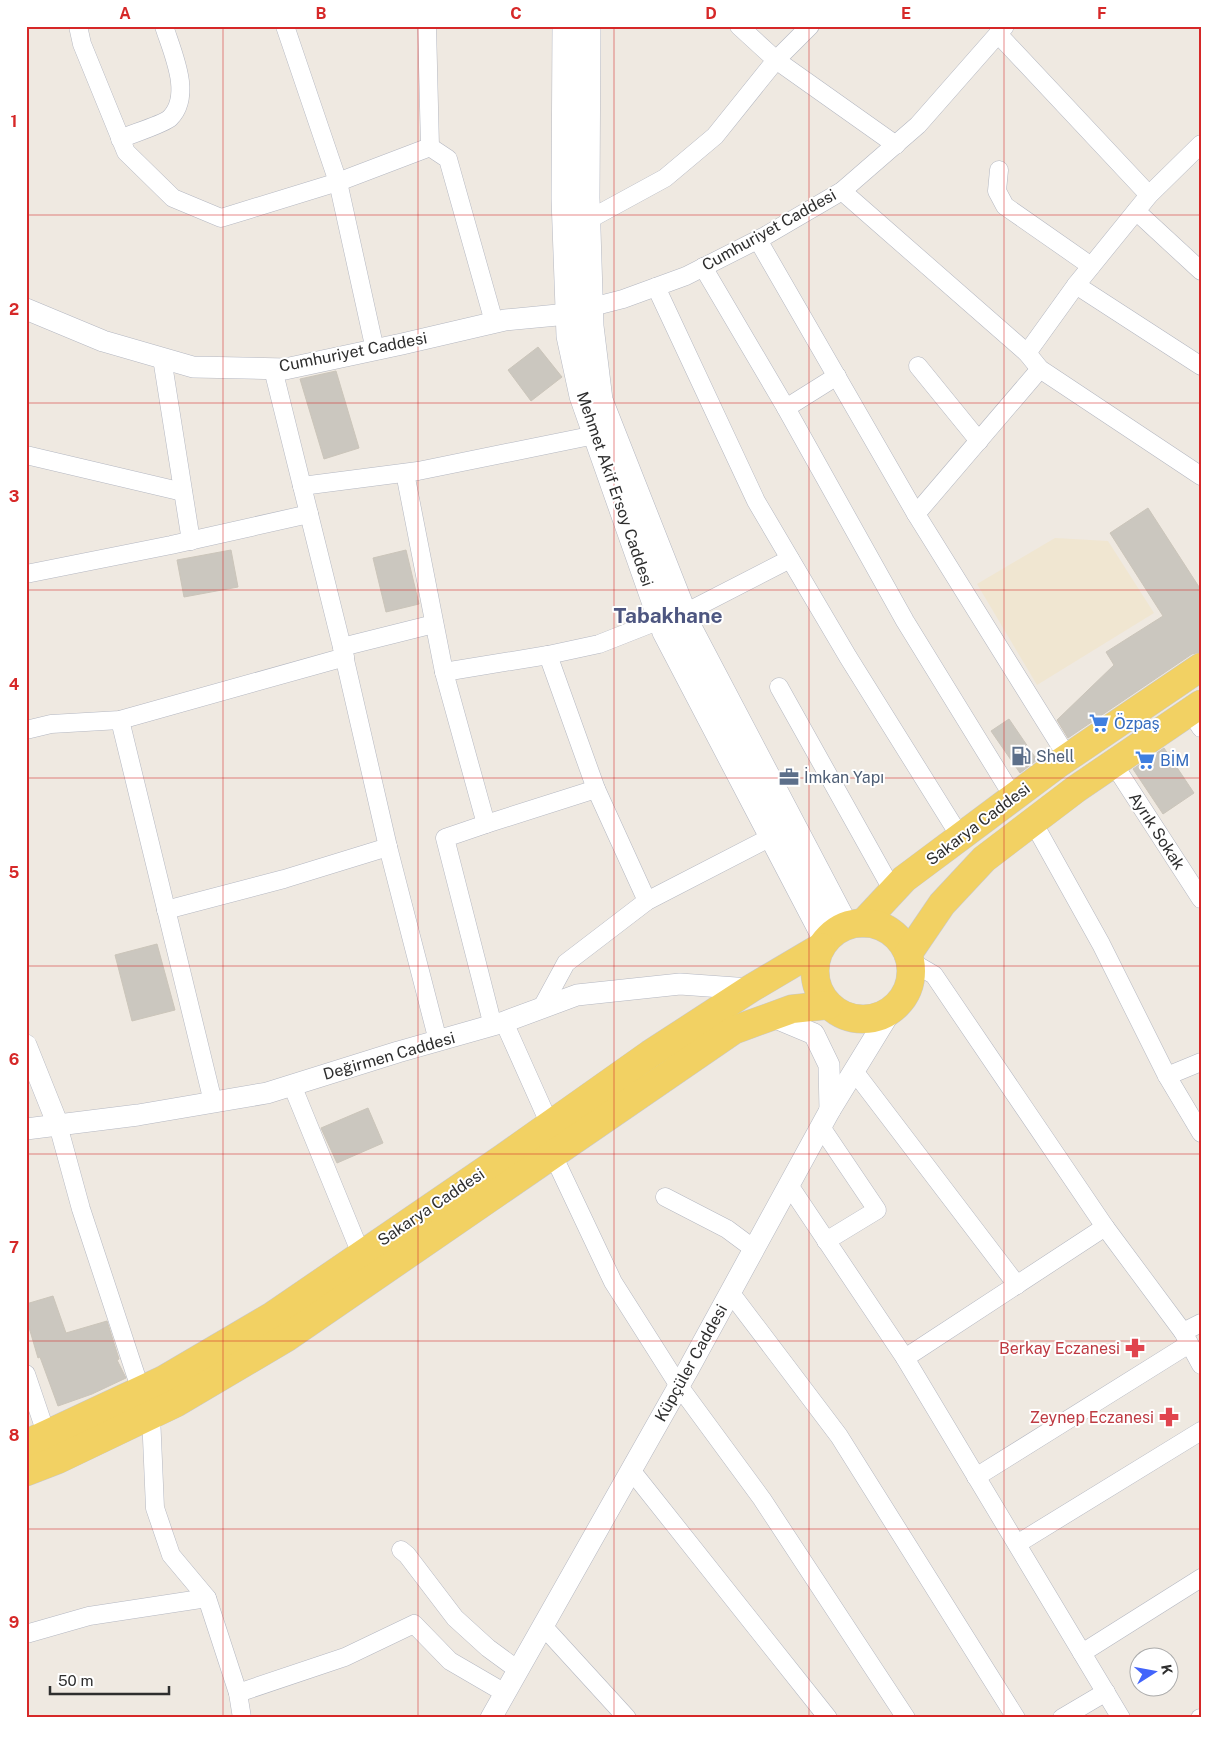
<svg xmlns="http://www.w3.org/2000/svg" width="1227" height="1744" viewBox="0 0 1227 1744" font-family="'Public Sans',sans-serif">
<rect width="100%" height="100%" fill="#efe9e1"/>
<polygon fill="#f0e6d1" points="1055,538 1108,541 1154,613 1037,685 977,584"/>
<g fill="#cbc7bf" stroke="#cbc5ba">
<polygon points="538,347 562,377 531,401 508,370"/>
<polygon points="336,371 359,448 324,459 300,379"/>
<polygon points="1148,508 1201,590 1201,652 1192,654 1068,738 1057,720 1114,665 1106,652 1163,616 1110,533"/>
<polygon points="231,550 238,587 184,597 177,560"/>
<polygon points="406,550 419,604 386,612 373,558"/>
<polygon points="1009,719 1037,760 1020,773 991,731"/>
<polygon points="1164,748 1194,793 1163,814 1133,769"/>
<polygon points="157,944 175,1010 132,1021 115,955"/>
<polygon points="368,1108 383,1143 337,1163 321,1128"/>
<polygon points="53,1296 66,1333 107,1321 119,1359 117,1360 126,1378 92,1394 58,1406 40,1357 38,1358 26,1317 26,1304"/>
</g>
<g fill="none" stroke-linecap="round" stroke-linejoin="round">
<defs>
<g id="minor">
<polyline points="78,26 82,44 126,152 173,198 221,218 338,182 430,147 427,26"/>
<polyline points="285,26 338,182 375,350"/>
<polyline points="739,26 776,60 896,145"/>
<polyline points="998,34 1149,195"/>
<path d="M120,139C131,134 164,124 170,118C193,95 172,52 164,26"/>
<polyline points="430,147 448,159 494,322"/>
<polyline points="999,170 997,191 1005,206 1091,266"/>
<polyline points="842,191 1027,353 1040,369 1201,476"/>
<polyline points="1136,211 1201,271"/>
<polyline points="588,220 665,178 715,136 776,60 810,26"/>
<polyline points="758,240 916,514"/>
<polyline points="703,267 786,408 905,621 1014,798"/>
<polyline points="1076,285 1201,366"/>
<polyline points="656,287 756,501 848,657 961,838"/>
<polyline points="580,310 623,299 686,276 765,236 842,191 918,125 1005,26"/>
<polyline points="1027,353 1076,285 1149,195 1201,144"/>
<polyline points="162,358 191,541"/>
<polyline points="918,366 979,441"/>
<polyline points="273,369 342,647 388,847 438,1041"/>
<polyline points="1040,369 916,514 1068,758"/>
<polyline points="786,408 837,376"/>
<polyline points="26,455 183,492"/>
<polyline points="405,473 444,672 486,824 445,838 493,1026"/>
<polyline points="302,486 418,471 595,435"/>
<polyline points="26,574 171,545 309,514"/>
<polyline points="683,614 790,559"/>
<polyline points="342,647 434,624"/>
<polyline points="548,655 596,789 647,901"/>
<polyline points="444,672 548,655 599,644 660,620"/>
<polyline points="779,687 893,891"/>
<polyline points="1190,711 1201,728"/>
<polyline points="120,720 213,1102"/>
<polyline points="26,730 51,724 120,720 345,657"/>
<polyline points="1113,763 1201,899"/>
<polyline points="1033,822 1101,944 1167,1076 1201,1133"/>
<polyline points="486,824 596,789"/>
<polyline points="166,910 284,879 388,847"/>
<polyline points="910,961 934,975 1105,1227 1183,1332 1201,1365"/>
<polyline points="541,1009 566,963 647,901 771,837"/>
<polyline points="504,1022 550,1125"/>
<polyline points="854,1071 1017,1285"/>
<polyline points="1167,1076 1201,1062"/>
<polyline points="292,1085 361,1254"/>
<polyline points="58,1125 81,1209 141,1391"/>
<polyline points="821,1127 877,1210 826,1241"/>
<polyline points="553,1155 613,1282 679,1386 762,1499 906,1718"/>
<polyline points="789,1185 905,1358 1121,1718"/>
<polyline points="665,1197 727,1229 754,1249"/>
<polyline points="730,1292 839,1436 1016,1718"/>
<polyline points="1183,1332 1201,1323"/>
<polyline points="905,1358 1105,1227"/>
<polyline points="26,1374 47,1436"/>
<polyline points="151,1415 155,1508 171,1555 207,1598 238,1693 242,1718"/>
<polyline points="631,1470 828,1718"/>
<polyline points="976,1477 1189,1344"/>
<polyline points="1017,1544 1201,1431"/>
<polyline points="401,1550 407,1555 455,1618 488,1648 518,1670"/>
<polyline points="543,1626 627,1718"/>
<polyline points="26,1634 89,1616 207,1598"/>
<polyline points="1082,1653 1201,1578"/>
<polyline points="238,1693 345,1657 414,1624 450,1661 505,1693"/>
<polyline points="1062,1718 1106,1692"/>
<polyline points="1200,1718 1201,1718"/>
</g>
<g id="tertiary">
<polyline points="26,309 103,341 193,367 285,369 402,344 505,320 568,314"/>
<polyline points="771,1016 814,1034 829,1065 830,1110"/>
<polyline points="26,1045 58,1125"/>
<polyline points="26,1129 138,1115 267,1093 398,1052 504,1022 577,995 680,984 750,989"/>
<polyline points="491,1718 689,1368 830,1110 892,1009"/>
</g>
<g id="secondary">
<polyline points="565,26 564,198 569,336 582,396 665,632 826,940"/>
<polyline points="588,26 587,198 591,326 600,400 691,631 846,926"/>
</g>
<g id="primary">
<polyline points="863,923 904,879 1058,764 1201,667"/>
<circle cx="863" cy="971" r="48"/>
<polyline points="908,954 942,904 984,859 1076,789 1201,704"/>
<polyline points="26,1444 163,1380 272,1316 503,1158 650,1054 750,989 821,947"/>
<polyline points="26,1472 57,1460 176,1403 286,1338 734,1030 792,1009 829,1005"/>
</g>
</defs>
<use href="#minor" stroke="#b4b7c1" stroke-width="19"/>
<use href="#tertiary" stroke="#b4b7c1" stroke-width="22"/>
<use href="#secondary" stroke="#b4b7c1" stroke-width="26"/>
<use href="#primary" stroke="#c9c9c9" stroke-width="29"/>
<use href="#minor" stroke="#fff" stroke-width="18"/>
<use href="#tertiary" stroke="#fff" stroke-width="21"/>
<use href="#secondary" stroke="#fff" stroke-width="25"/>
<use href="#primary" stroke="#f2d163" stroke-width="28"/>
</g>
<path fill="none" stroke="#d62828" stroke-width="1" stroke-opacity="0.55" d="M223,26V1718M418,26V1718M614,26V1718M809,26V1718M1004,26V1718M26,215H1201M26,403H1201M26,590H1201M26,778H1201M26,966H1201M26,1154H1201M26,1341H1201M26,1529H1201"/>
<defs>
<symbol id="supermarket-bare" viewBox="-9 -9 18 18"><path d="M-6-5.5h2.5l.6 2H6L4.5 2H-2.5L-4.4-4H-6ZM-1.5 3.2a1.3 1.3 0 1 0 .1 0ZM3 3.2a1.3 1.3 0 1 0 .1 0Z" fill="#3f7fe0" stroke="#fff" stroke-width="2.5" paint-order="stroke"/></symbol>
<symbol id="fuel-bare" viewBox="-9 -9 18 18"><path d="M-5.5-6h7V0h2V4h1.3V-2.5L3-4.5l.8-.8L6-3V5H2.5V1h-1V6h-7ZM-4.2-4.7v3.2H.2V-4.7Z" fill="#5c6f8a" stroke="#fff" stroke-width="2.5" paint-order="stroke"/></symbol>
<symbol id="office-bare" viewBox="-9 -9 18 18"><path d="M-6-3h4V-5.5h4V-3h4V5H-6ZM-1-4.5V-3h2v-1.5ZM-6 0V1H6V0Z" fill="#5c6f8a" stroke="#fff" stroke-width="2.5" paint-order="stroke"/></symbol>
<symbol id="pharmacy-bare" viewBox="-9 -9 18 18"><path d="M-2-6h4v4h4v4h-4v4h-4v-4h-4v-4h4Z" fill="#e0444e" stroke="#fff" stroke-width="2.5" paint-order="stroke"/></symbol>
</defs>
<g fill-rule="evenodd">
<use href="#supermarket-bare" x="1085" y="709" width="28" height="28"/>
<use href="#fuel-bare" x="1007" y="742" width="28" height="28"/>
<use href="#supermarket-bare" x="1131" y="746" width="28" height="28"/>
<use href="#office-bare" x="775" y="763" width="28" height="28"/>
<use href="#pharmacy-bare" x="1121" y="1334" width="28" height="28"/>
<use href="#pharmacy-bare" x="1155" y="1403" width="28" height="28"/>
</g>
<g text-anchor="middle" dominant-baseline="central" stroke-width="4" stroke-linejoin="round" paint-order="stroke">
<g font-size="16" fill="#2e2e2e" stroke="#fff">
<text transform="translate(769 230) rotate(-29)">Cumhuriyet Caddesi</text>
<text transform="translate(353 352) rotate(-11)">Cumhuriyet Caddesi</text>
<text transform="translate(615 489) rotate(71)">Mehmet Akif Ersoy Caddesi</text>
<text transform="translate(978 824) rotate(-37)">Sakarya Caddesi</text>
<text transform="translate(1157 831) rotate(57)">Ayrık Sokak</text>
<text transform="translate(389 1056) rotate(-16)">Değirmen Caddesi</text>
<text transform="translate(431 1207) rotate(-34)">Sakarya Caddesi</text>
<text transform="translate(691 1363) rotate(-61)">Küpçüler Caddesi</text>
</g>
<g font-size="16" fill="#366cbe" stroke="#fff" text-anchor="start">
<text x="1114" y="723">Özpaş</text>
<text x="1160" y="760">BİM</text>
</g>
<g font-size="16" fill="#4e5e75" stroke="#fff" text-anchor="start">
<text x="1036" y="756">Shell</text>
<text x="804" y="777">İmkan Yapı</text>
</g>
<g font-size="16" fill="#be3a42" stroke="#fff" text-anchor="end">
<text x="1120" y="1348">Berkay Eczanesi</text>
<text x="1154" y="1417">Zeynep Eczanesi</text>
</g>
<g font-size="21" font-weight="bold" fill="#4d5680" stroke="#fff">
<text x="668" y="615">Tabakhane</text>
</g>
</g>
<rect width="1227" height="1744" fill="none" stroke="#ffffff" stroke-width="55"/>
<g transform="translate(1154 1672) rotate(79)"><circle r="24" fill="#ffffff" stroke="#ababab"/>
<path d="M0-4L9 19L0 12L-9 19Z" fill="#4264fb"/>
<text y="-8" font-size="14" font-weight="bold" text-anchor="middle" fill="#2e2e2e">K</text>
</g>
<path d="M50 1686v8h119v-8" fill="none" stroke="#2e2e2e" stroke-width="2.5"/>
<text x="58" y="1686" font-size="15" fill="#2e2e2e" stroke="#ffffff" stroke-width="4" paint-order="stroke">50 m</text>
<rect x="28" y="28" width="1172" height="1688" fill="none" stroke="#d62828" stroke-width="2"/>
<g font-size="16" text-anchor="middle" font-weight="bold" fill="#d62828">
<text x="125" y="19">A</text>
<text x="321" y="19">B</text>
<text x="516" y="19">C</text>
<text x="711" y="19">D</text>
<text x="906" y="19">E</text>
<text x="1102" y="19">F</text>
<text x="14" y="127">1</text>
<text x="14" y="315">2</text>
<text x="14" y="502">3</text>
<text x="14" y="690">4</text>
<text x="14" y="878">5</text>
<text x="14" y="1065">6</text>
<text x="14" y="1253">7</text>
<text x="14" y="1441">8</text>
<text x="14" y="1628">9</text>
</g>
</svg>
